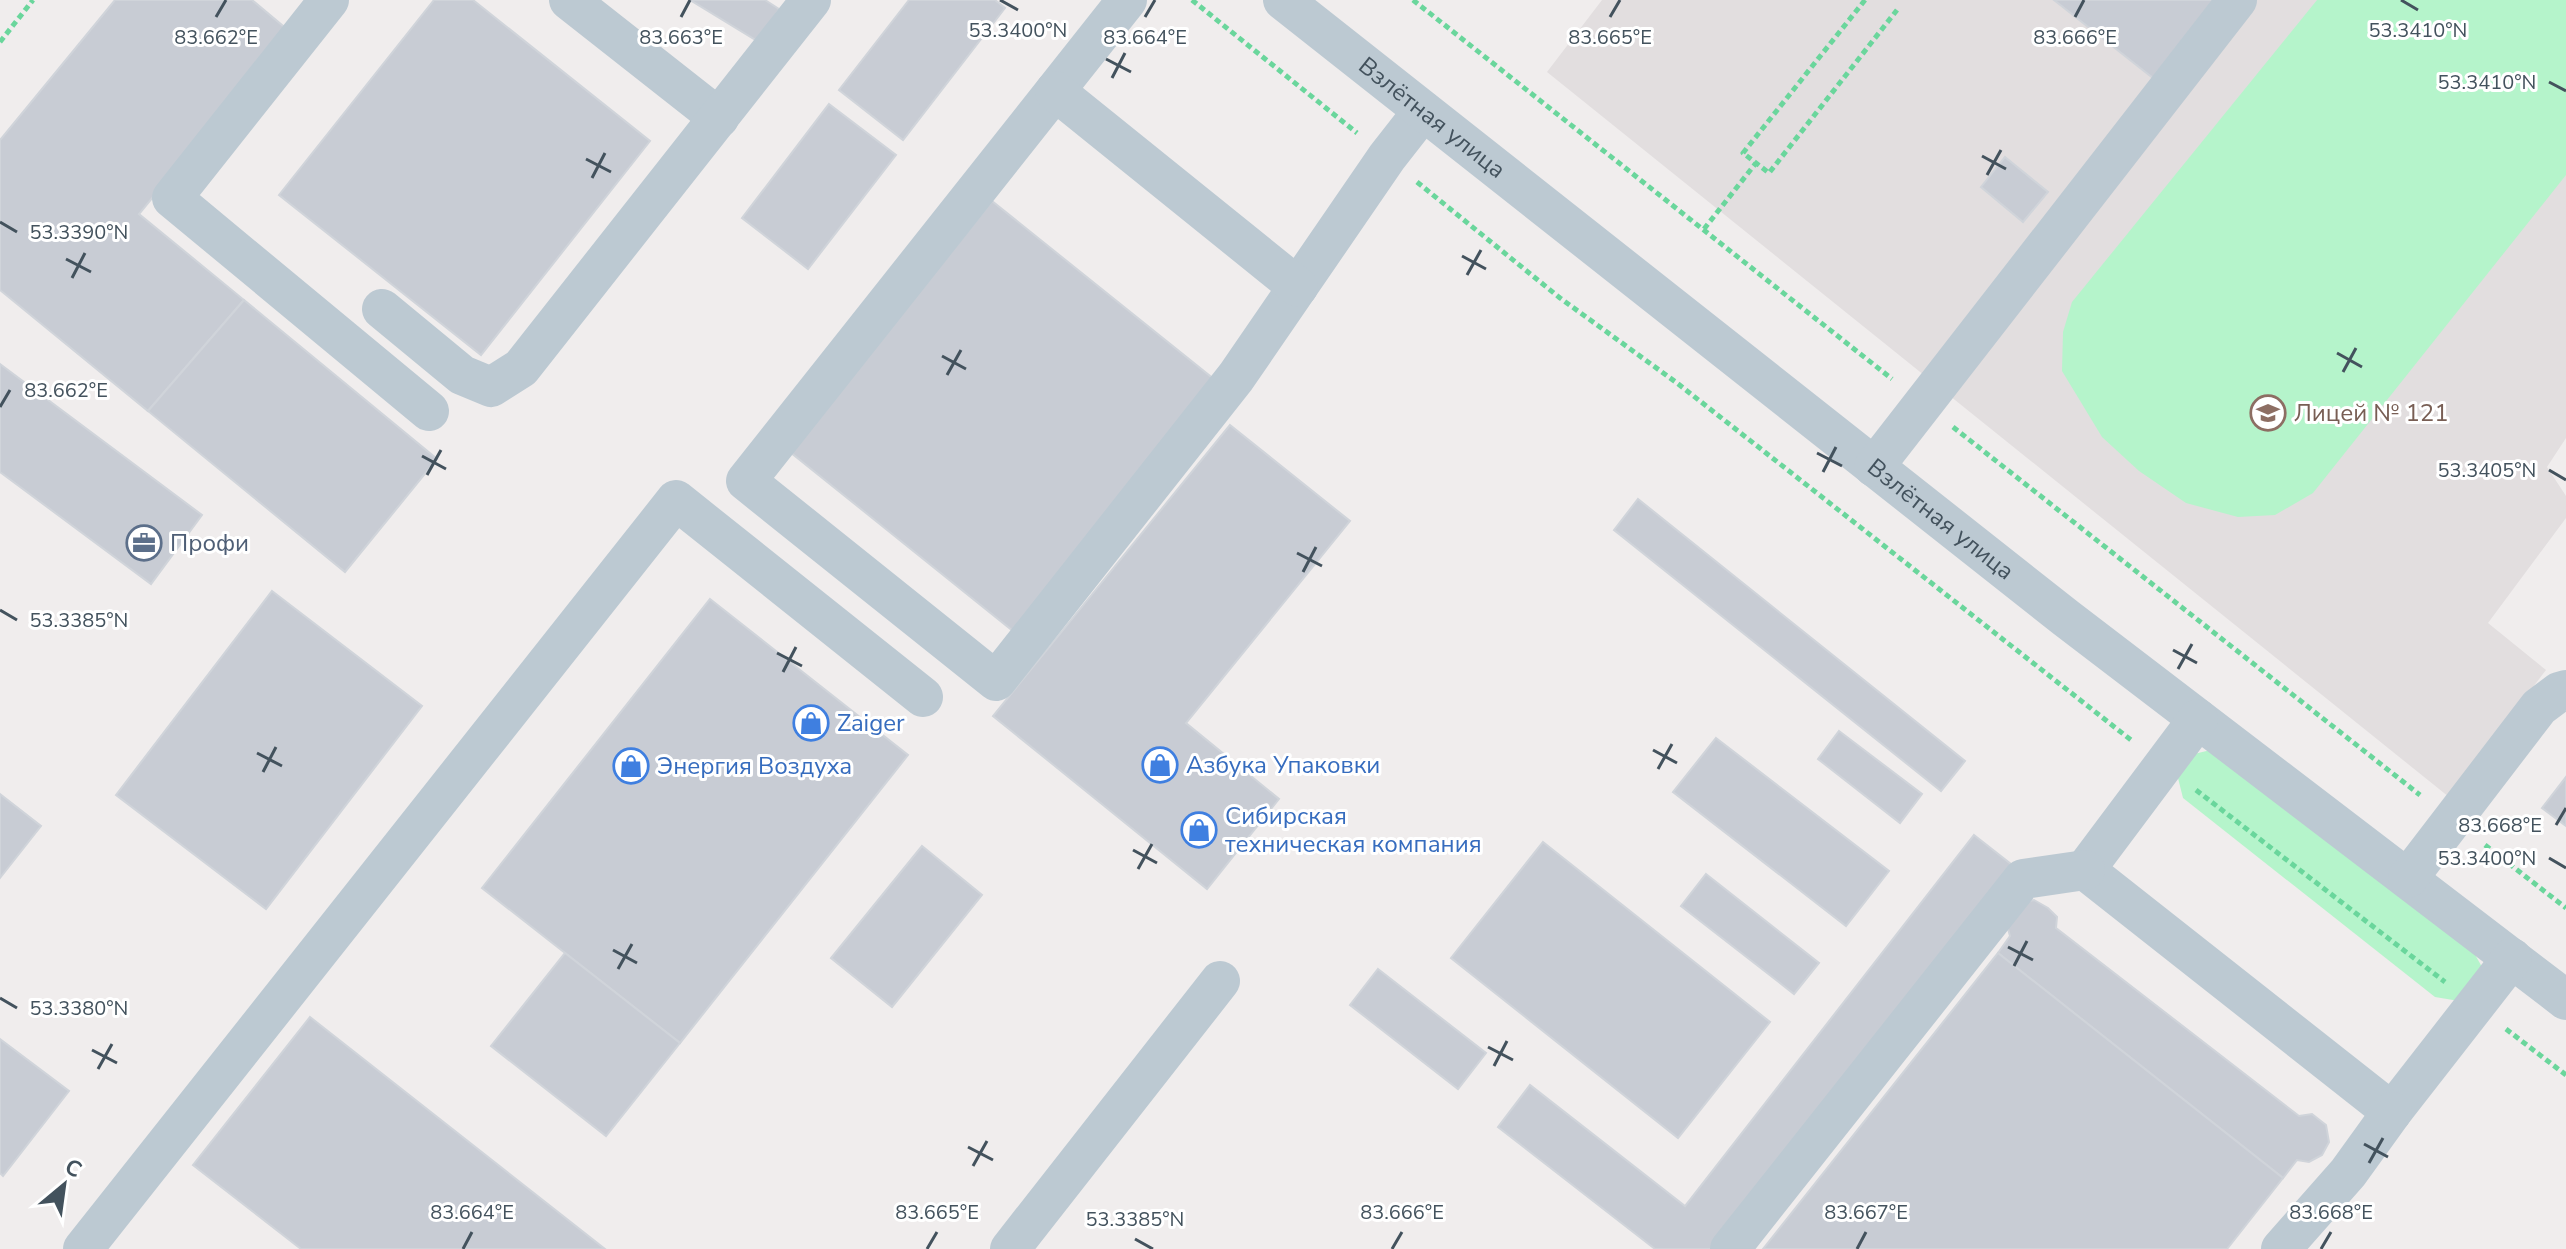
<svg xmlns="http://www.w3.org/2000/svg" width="2566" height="1249" viewBox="0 0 2566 1249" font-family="'Nunito Sans',sans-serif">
<rect width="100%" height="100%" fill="#f0eded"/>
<polygon fill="#e2dedf" points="1602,0 2566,0 2566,438 2547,467 2566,496 2566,518 2488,623 2546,670 2449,797 1547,72"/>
<g fill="#b5f4cb">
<polygon points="2317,0 2566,0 2566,175 2313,493 2275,515 2238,517 2186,503 2139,471 2102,437 2062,371 2063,332 2072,302"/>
<polygon points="2219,748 2469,944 2486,974 2465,1002 2435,997 2183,798 2178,778 2194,754"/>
</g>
<g fill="#c8ccd4" stroke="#d0d4da" stroke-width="2">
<polygon points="115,0 252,0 289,31 139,214 244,300 148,411 0,290 0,140"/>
<polygon points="434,0 473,0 650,141 481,355 279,195"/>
<polygon points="690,0 765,0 779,9 759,42"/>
<polygon points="909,0 995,0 1005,8 903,140 839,90"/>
<polygon points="2054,0 2214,0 2153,78"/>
<polygon points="829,104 896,155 808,269 742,218"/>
<polygon points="2005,157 2048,192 2023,222 1981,187"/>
<polygon points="992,201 1215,380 1013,631 790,452"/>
<polygon points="244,300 437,459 345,572 148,411"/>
<polygon points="0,364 202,515 151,584 0,472"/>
<polygon points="1230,425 1350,521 1186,723 1279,799 1207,889 993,716"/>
<polygon points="1638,499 1965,761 1941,791 1614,530"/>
<polygon points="272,591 422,706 266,909 116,795"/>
<polygon points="710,599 908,755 680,1043 482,888"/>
<polygon points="1839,731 1922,794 1900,823 1818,759"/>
<polygon points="1716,738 1889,871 1846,926 1673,792"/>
<polygon points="2566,777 2566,826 2542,808"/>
<polygon points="0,794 41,826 0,878"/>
<polygon points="1974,835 2016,868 1719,1249 1655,1249 1498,1127 1530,1085 1685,1206"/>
<polygon points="1543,842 1770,1022 1678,1138 1451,958"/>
<polygon points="922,846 982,895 892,1007 831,958"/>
<polygon points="1706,874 1819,963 1794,994 1681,906"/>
<polygon points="2034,900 2048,908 2057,917 2056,928 2299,1116 2312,1114 2326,1125 2329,1142 2322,1155 2309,1162 2297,1160 2283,1178 1998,953 2010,936 2006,922 2021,903"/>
<polygon points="565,953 680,1043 606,1136 491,1046"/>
<polygon points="1998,953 2283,1178 2227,1249 1763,1249"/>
<polygon points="1378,969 1486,1053 1458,1089 1350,1005"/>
<polygon points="310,1017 605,1249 301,1249 193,1165"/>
<polygon points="0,1039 69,1091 3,1176 0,1173"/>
</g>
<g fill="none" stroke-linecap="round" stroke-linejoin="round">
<g stroke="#6ad69c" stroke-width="5" stroke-dasharray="6 4" stroke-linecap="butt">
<polyline points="1192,0 1357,133"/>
<polyline points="1413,0 1892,379"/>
<polyline points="1865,0 1743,153 1769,173 1897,10"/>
<polyline points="0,42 33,0"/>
<polyline points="1417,182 1560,298 1677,383 2131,740"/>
<polyline points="1704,229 1756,163"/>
<polyline points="1953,427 2420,795"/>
<polyline points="2196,790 2445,982"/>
<polyline points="2485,845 2566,908"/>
<polyline points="2506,1029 2566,1075"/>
</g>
<g stroke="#bcc9d2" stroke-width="40">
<polyline points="329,0 172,198 429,411"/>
<polyline points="569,0 719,118"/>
<polyline points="1127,0 746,481 996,681 1236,377 1387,157 1423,111"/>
<path id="s1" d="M1283,0L2066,618L2566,1000"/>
<polyline points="1055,91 1298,287"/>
<polyline points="382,309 462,375 491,387 521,368 811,0"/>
<polyline points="1874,467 2237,0"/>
<polyline points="2198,719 2085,870 2392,1112 2512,958"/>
<polyline points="2408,878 2539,707 2559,692 2566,690"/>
<polyline points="83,1249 676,500 923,697"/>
<polyline points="1010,1249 1220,981"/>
<polyline points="1730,1249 2023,879 2085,870"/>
<polyline points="2281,1249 2348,1173 2392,1112"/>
</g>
</g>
<path fill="none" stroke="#43525d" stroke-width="3" d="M1000,0L1018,10M2401,0L2418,10M216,17L226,0M681,17L690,0M1145,17L1155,0M1610,17L1620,0M2075,17L2084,0M1106,59L1131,72M1112,78L1125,53M2549,82L2566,91M1982,156L2006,169M586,159L611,172M1987,175L2001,150M592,178L605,153M0,222L17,232M1462,256L1486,269M66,259L91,272M1467,275L1481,250M72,278L85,253M2337,353L2362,367M942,356L966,369M2343,372L2356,348M947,375L961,350M0,407L10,390M1817,453L1842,466M422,456L446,469M2549,470L2566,480M1823,472L1836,447M427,475L441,450M1297,553L1322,566M1303,572L1316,547M0,610L17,620M2173,650L2197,663M777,653L802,666M2178,669L2192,644M783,672L796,647M1653,750L1677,763M257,753L282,766M1658,769L1672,744M263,772L276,747M2556,825L2566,808M1133,850L1157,863M2549,858L2566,868M1138,869L1152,844M2008,947L2033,960M613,950L637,963M2014,966L2027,941M618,969L632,944M0,998L17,1008M1488,1047L1513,1060M92,1050L117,1063M1494,1066L1507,1041M98,1069L112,1044M2364,1144L2388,1157M968,1147L993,1160M2369,1163L2383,1138M973,1166L987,1141M1135,1239L1153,1249M463,1249L472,1232M927,1249L937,1232M1392,1249L1402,1232M1857,1249L1866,1232M2321,1249L2331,1232"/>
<defs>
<symbol id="school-ring" viewBox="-11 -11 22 22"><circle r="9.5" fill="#fff" stroke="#8d6e63" stroke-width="1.5"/><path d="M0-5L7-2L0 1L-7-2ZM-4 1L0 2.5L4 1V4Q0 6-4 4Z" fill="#8d6e63"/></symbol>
<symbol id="office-ring" viewBox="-11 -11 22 22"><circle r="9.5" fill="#fff" stroke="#5c6f8a" stroke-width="1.5"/><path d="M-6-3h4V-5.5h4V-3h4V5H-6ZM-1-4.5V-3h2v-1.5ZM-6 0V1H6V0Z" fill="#5c6f8a"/></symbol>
<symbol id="shop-ring" viewBox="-11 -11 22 22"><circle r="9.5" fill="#fff" stroke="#3f7fe0" stroke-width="1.5"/><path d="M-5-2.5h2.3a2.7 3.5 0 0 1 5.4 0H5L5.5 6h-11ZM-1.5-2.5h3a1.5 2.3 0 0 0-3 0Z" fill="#3f7fe0"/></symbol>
</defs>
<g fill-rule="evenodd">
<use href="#school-ring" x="2248" y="393" width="40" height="40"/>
<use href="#office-ring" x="124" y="523" width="40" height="40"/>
<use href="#shop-ring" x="791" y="703" width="40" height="40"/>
<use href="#shop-ring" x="1140" y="745" width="40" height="40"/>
<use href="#shop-ring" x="611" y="746" width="40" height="40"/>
<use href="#shop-ring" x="1179" y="810" width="40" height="40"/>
</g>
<g text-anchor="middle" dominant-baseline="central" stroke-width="6" stroke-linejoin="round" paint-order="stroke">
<g font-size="24" fill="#43525d" stroke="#fff">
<text stroke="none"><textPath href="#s1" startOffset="190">Взлётная улица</textPath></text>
<text stroke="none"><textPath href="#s1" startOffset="838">Взлётная улица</textPath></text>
</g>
<g font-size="24" fill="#785e54" stroke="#fff" text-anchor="start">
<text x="2294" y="413">Лицей № 121</text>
</g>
<g font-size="24" fill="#4e5e75" stroke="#fff" text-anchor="start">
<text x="170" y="543">Профи</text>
</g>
<g font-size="24" fill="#366cbe" stroke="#fff" text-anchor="start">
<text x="837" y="723">Zaiger</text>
<text x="1186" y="765">Азбука Упаковки</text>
<text x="657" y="766">Энергия Воздуха</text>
<text x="1225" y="816">Сибирская<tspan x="1225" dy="28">техническая компания</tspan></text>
</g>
</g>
<g font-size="20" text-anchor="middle" fill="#43525d" stroke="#fff" stroke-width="6" stroke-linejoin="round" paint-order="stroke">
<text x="1018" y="37">53.3400°N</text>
<text x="2418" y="37">53.3410°N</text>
<text x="216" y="44">83.662°E</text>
<text x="681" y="44">83.663°E</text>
<text x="1145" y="44">83.664°E</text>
<text x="1610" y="44">83.665°E</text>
<text x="2075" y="44">83.666°E</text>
<text x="2487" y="89">53.3410°N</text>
<text x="79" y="239">53.3390°N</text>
<text x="66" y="397">83.662°E</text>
<text x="2487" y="477">53.3405°N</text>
<text x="79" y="627">53.3385°N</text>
<text x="2500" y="832">83.668°E</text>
<text x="2487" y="865">53.3400°N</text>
<text x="79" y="1015">53.3380°N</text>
<text x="472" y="1219">83.664°E</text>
<text x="937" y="1219">83.665°E</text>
<text x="1402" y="1219">83.666°E</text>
<text x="1866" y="1219">83.667°E</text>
<text x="2331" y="1219">83.668°E</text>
<text x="1135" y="1226">53.3385°N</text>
</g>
<g transform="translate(64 1185) rotate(29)" stroke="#ffffff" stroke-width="6" paint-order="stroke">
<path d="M0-6L14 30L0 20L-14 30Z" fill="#43525d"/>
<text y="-12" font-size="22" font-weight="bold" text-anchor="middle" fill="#43525d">С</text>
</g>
</svg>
